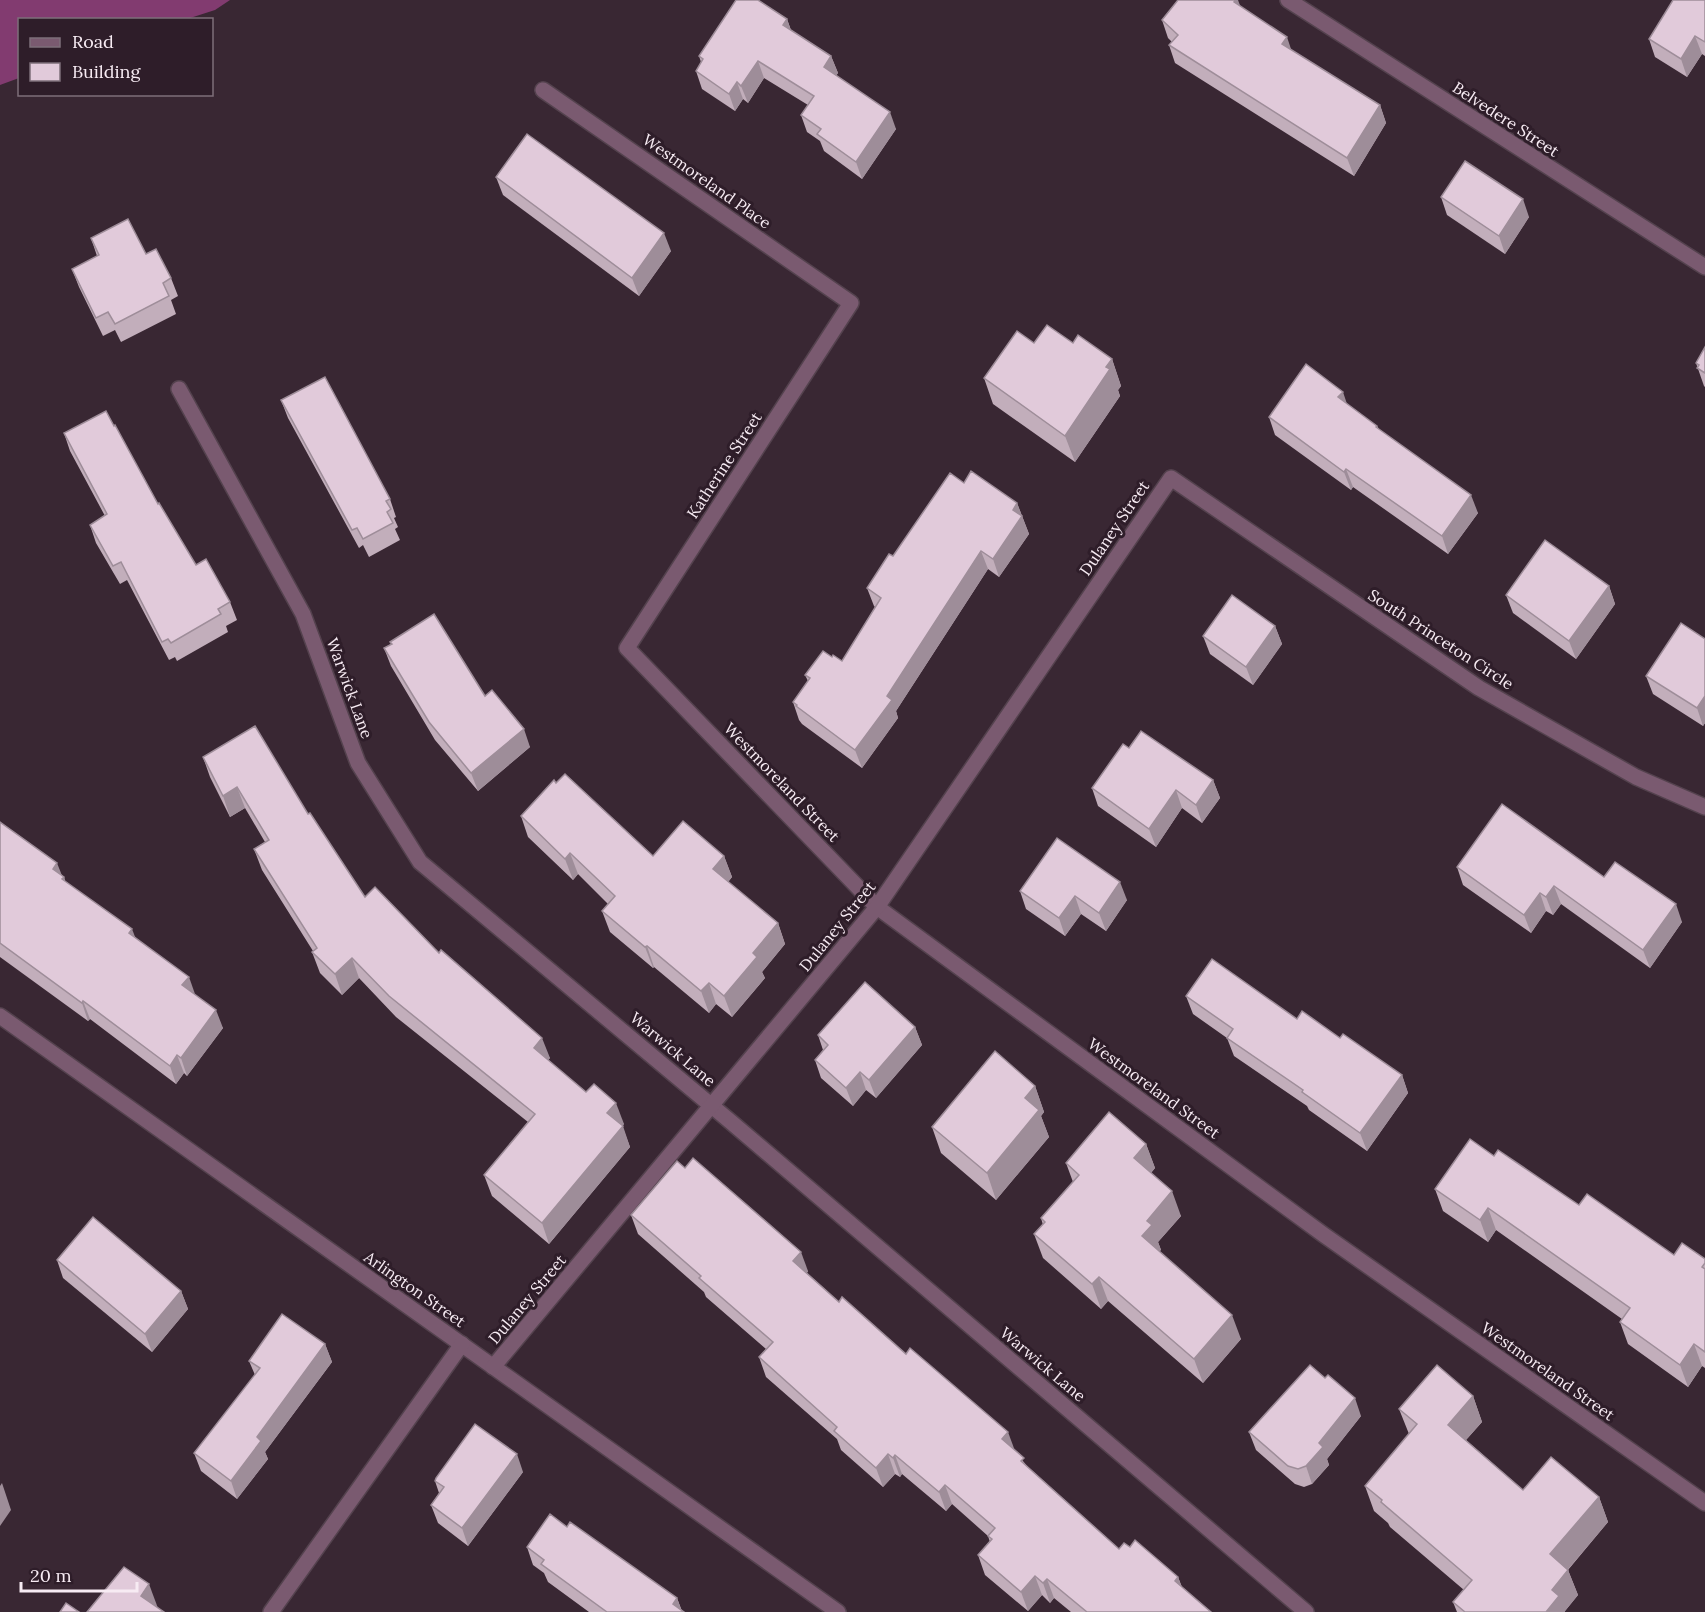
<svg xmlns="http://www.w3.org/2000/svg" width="1705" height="1612" viewBox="0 0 1705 1612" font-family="Lora,serif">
<rect width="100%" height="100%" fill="#392733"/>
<polygon fill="#823b70" points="0,0 230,0 215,10 187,19 20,20 19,78 0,85"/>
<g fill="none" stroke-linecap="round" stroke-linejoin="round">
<defs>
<g id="minor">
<polyline points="1288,0 1705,267"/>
<polyline points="543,90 851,303 627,648 877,907 1324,1235 1705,1503"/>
<polyline points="179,389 303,614 358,763 420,862 731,1122 1306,1612"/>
<polyline points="0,1016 838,1612"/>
<polyline points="493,1367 877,907 1171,478 1479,688 1636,777 1705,807"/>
<polyline points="271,1612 462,1344"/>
</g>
</defs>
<use href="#minor" stroke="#54424e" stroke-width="18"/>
<use href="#minor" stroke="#7a5a70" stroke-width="15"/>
</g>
<g fill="#c2aebb">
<polygon points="1705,0 1705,56 1702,54 1687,77 1655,57 1649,39"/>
<polygon points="1241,7 1291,50 1380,105 1386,123 1354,176 1175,63 1169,45 1172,42 1168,38 1162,20"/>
<polygon points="787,19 791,30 831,56 838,73 836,75 896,129 862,179 824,151 820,141 807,132 801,115 808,105 764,78 748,103 743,99 735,111 702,89 696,71 701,62 699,56"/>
<polygon points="496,177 671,251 639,296 503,195"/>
<polygon points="1441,197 1529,217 1505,254 1447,215"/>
<polygon points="91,238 146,254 171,278 178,296 171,300 176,314 121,342 115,330 103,336 79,287 72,269 97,256"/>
<polygon points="1034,343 1073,343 1112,359 1121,386 1118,390 1120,396 1075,462 993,404 984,378"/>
<polygon points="1705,347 1705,387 1704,386 1696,363"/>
<polygon points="281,400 390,499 396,517 394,518 398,527 395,529 400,540 369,557 363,545 359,548 288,418"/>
<polygon points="1347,404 1377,426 1379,429 1478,513 1448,554 1353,487 1351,490 1275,435 1269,417"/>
<polygon points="64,433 158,504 196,565 230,602 237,620 226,626 228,632 177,661 175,657 169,660 127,580 120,584 96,543 90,525 105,516 70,451"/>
<polygon points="964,483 1017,503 1029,534 999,577 988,569 896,711 898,718 862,768 802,724 799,720 793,702 808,681 805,675 832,657 842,661 875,607 874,606 867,588 893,556"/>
<polygon points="1609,586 1615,604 1576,659 1513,613 1506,595"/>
<polygon points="1275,626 1282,644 1253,685 1210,654 1203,636"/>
<polygon points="1705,639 1705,723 1703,726 1653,694 1646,676"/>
<polygon points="390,642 485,696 530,747 478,791 435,740 391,666 384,648 391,644"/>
<polygon points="1129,748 1213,780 1220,798 1202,823 1182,808 1156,847 1098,806 1092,788"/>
<polygon points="203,757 308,814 365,897 439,953 550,1058 548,1060 624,1124 622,1126 630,1147 549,1244 492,1196 484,1175 528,1122 396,1017 359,978 342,995 320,973 312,952 313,951 262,870 254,849 265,842 245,808 230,817 210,777"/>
<polygon points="556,783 653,856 724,856 732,877 728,882 778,923 785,944 762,972 765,978 732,1017 716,1004 709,1013 654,967 653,968 610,932 602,911 608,904 578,874 573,880 528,837 521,816"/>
<polygon points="0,822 64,877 65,881 135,937 195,995 223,1028 187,1076 184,1073 176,1084 90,1019 88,1021 0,957"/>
<polygon points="1457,867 1604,877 1682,922 1650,968 1561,904 1553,915 1546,911 1531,933 1463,885"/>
<polygon points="1020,891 1127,900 1106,931 1081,914 1065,936 1026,909"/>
<polygon points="1186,996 1297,1019 1402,1075 1408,1093 1367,1151 1309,1110 1307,1106 1234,1056 1227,1038 1193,1014"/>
<polygon points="915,1027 922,1045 876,1098 866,1090 853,1106 821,1078 815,1060 823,1050 818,1035"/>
<polygon points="1035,1086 1044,1112 1041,1116 1049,1137 996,1200 941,1153 932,1127"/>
<polygon points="1146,1144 1155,1168 1151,1173 1181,1216 1158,1242 1161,1250 1159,1251 1241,1339 1203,1383 1108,1301 1101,1309 1043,1258 1034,1234 1043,1225 1041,1218 1073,1182 1066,1163"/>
<polygon points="1494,1156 1579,1205 1674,1255 1705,1259 1705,1368 1702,1366 1688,1387 1628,1344 1620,1322 1622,1319 1496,1230 1488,1242 1443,1211 1435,1189"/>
<polygon points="631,1215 808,1271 807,1273 839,1302 1014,1450 1027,1466 1119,1549 1130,1547 1178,1577 1182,1587 1211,1612 1071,1612 1054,1598 1050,1603 1042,1595 1028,1611 985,1575 978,1555 990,1542 988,1536 952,1504 946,1511 902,1474 900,1477 895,1474 883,1487 841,1450 837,1439 766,1377 759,1357 766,1349 706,1297 704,1292 638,1234"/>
<polygon points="57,1260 181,1291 188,1309 152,1352 63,1278"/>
<polygon points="325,1344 332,1362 265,1452 268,1459 237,1499 201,1471 194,1453 255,1375 249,1361"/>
<polygon points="1473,1396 1482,1422 1466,1440 1523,1490 1599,1497 1608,1522 1568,1570 1578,1595 1565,1611 1565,1612 1457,1612 1453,1602 1464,1590 1390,1527 1388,1523 1374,1511 1365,1486 1409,1434 1399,1409"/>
<polygon points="1361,1416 1327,1459 1329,1465 1312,1484 1304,1487 1295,1484 1256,1450 1249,1432"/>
<polygon points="523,1472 468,1546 438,1523 431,1505 439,1493 435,1481"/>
<polygon points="567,1527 677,1598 682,1611 684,1612 589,1612 548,1582 544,1573 533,1565 527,1547"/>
</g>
<g fill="#9e8d99">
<polygon points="1236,0 1238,0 1244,16 1234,2"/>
<polygon points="787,19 793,37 783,25"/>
<polygon points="1695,36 1702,54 1687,77 1681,59"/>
<polygon points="1287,37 1293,55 1282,44"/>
<polygon points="831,56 838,73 831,84 824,67"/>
<polygon points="758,61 764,78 748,103 741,86"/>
<polygon points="737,82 743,99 735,111 729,94"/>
<polygon points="1380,105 1386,123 1354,176 1347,158"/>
<polygon points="890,112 896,129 862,179 856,162"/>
<polygon points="1523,199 1529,217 1505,254 1499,236"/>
<polygon points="664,233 671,251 639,296 632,278"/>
<polygon points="1112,359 1121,386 1118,390 1120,396 1075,462 1065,436 1106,367"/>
<polygon points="1343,392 1349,410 1338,397"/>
<polygon points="1346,469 1353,487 1351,490 1344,472"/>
<polygon points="1471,495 1478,513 1448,554 1442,536"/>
<polygon points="1017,503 1029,534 999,577 993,559 1013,510"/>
<polygon points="981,551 988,569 896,711 898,718 862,768 855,750 887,696"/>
<polygon points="1609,586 1615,604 1576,659 1569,641"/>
<polygon points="1275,626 1282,644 1253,685 1246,667"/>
<polygon points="1705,696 1705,723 1703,726 1697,708"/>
<polygon points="524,729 530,747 478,791 471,773"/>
<polygon points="1213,780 1220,798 1202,823 1196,805"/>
<polygon points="237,787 245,808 230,817 223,796"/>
<polygon points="1176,790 1182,808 1156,847 1149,829"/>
<polygon points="570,853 578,874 573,880 565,859"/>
<polygon points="724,856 732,877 721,891 713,869"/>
<polygon points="57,863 63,878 64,877 70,895 53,869"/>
<polygon points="1120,882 1127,900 1106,931 1099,913"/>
<polygon points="1554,886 1561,904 1553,915 1546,897"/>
<polygon points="1540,893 1546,911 1531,933 1524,915"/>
<polygon points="1075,896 1081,914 1065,936 1059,918"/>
<polygon points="1676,904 1682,922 1650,968 1643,950"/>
<polygon points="778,923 785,944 762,972 765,978 732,1017 724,996 753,953"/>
<polygon points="132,929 139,947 129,933"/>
<polygon points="647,946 654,967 653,968 645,947"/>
<polygon points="352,958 359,978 342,995 335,974"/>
<polygon points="189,977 195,994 182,985"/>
<polygon points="709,983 716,1004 709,1013 701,991"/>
<polygon points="83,1001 90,1019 88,1021 82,1003"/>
<polygon points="216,1010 223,1028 187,1076 181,1058"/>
<polygon points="915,1027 922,1045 876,1098 869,1080"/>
<polygon points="542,1038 550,1058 541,1068 534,1048"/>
<polygon points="177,1055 184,1073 176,1084 170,1066"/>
<polygon points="860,1072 866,1090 853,1106 846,1088"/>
<polygon points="1402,1075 1408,1093 1367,1151 1360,1133"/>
<polygon points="1035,1086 1044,1112 1041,1116 1049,1137 996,1200 987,1173 1025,1098"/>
<polygon points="616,1103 624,1124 615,1134 607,1113"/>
<polygon points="623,1126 630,1147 549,1244 542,1223"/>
<polygon points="1146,1144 1155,1168 1143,1182 1134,1158"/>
<polygon points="1172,1191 1181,1216 1158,1242 1161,1250 1151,1260 1142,1236 1147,1221"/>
<polygon points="1488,1208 1496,1230 1488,1242 1480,1220"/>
<polygon points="801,1252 808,1271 800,1280 793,1261"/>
<polygon points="1099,1277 1108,1301 1101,1309 1092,1284"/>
<polygon points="181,1291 188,1309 152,1352 145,1334"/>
<polygon points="1232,1315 1241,1339 1203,1383 1194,1359"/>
<polygon points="325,1344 332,1362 265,1452 268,1459 237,1499 231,1481 257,1437"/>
<polygon points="1694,1344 1702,1366 1688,1387 1680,1365"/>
<polygon points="1473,1396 1482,1422 1457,1450 1448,1425"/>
<polygon points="1355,1398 1361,1416 1327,1459 1329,1465 1312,1484 1306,1466 1319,1443"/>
<polygon points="1008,1432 1015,1451 1002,1439"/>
<polygon points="517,1454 523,1472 468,1546 462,1528"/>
<polygon points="888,1454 895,1474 883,1487 876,1468"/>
<polygon points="895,1455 902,1474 900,1477 893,1458"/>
<polygon points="2,1483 11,1510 0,1526 0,1486"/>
<polygon points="945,1485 952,1504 946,1511 939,1492"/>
<polygon points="1599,1497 1608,1522 1559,1580 1550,1554"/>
<polygon points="1568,1570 1578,1595 1565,1611 1565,1612 1546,1612 1552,1590"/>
<polygon points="1035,1576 1042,1595 1028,1611 1021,1592"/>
<polygon points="1178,1577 1185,1596 1175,1581"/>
<polygon points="1047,1579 1054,1598 1050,1603 1043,1583"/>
<polygon points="149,1584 159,1611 141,1596"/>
<polygon points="677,1598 682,1612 673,1604"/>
</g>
<g fill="#e1cada" stroke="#9e8d99" stroke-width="1.5">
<polygon points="736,0 758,0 787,19 783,25 831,56 824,67 890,112 856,162 817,134 821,129 801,115 814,96 758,61 741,86 737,82 729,94 696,71 703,59 699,56"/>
<polygon points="1178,0 1236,0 1234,2 1287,37 1282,44 1380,105 1347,158 1169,45 1178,35 1162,20"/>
<polygon points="1673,0 1705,0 1705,42 1695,36 1681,59 1649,39"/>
<polygon points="527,134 664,233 632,278 496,177"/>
<polygon points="1465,161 1523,199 1499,236 1441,197"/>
<polygon points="128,219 146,254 156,249 171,278 163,283 169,296 115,324 108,312 96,318 72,269 99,255 91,238"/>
<polygon points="1047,325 1073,343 1078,335 1112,359 1106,367 1110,369 1065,436 984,378 1017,331 1034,343"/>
<polygon points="1705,347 1705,373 1697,368 1699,365 1696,363"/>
<polygon points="1306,364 1343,392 1338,397 1377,426 1376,427 1471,495 1442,536 1346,469 1344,472 1269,417"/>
<polygon points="325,377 390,499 386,501 391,509 387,512 393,523 363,539 357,528 352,530 281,400"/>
<polygon points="106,411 114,426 115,425 158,504 159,503 196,565 206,559 230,602 218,609 221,614 171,643 168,639 162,642 121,562 113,566 90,525 107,514 64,433"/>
<polygon points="971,471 1017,503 1013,510 1022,516 993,559 981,551 887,696 892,700 855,750 796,706 797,705 793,702 810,678 805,675 823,651 832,657 833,655 842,661 881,598 867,588 889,554 893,556 950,473 964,483"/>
<polygon points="1545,540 1609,586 1569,641 1506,595"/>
<polygon points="1232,595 1275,626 1246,667 1203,636"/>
<polygon points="434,614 485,696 492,690 524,729 471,773 429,722 384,648 392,644 390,642"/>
<polygon points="1681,623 1705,639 1705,696 1697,708 1646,676"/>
<polygon points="255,726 308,814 310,813 365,897 375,887 439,953 441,950 542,1038 534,1048 586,1092 594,1084 616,1103 607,1113 623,1126 542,1223 484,1175 535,1114 389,996 352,958 335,974 312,952 317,948 254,849 269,840 237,787 223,796 203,757"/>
<polygon points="1141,731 1213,780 1196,805 1176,790 1149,829 1092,788 1123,744 1129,748"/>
<polygon points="565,774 653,856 683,821 724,856 713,869 778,923 753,953 757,957 724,996 709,983 701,991 647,946 645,947 602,911 615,896 570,853 565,859 521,816 554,780 556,783"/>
<polygon points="1502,804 1604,877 1615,862 1676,904 1643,950 1554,886 1546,897 1540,893 1524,915 1457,867"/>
<polygon points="0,822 57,863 53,869 64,877 62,879 132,929 129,933 189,977 182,985 216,1010 181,1058 177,1055 170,1066 83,1001 82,1003 0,943"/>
<polygon points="1057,838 1120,882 1099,913 1075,896 1059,918 1020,891"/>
<polygon points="1212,959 1297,1019 1302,1011 1340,1038 1343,1034 1402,1075 1360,1133 1302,1092 1303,1090 1227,1038 1233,1029 1186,996"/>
<polygon points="865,982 915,1027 869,1080 860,1072 846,1088 815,1060 828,1045 818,1035"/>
<polygon points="995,1051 1035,1086 1025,1098 1039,1110 987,1173 932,1127"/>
<polygon points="1109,1112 1146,1144 1134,1158 1172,1191 1147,1221 1152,1225 1142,1236 1232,1315 1194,1359 1099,1277 1092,1284 1034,1234 1045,1222 1041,1218 1079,1175 1066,1163"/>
<polygon points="1470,1139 1494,1156 1498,1150 1579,1205 1587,1194 1674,1255 1682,1243 1705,1259 1705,1263 1702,1267 1705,1269 1705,1352 1694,1344 1680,1365 1620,1322 1630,1308 1488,1208 1480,1220 1435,1189"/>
<polygon points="693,1158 801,1252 793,1261 839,1302 842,1297 906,1354 910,1348 1008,1432 1002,1439 1024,1458 1021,1461 1119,1549 1124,1543 1130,1547 1135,1540 1178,1577 1175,1581 1211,1612 1087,1612 1047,1579 1043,1583 1035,1576 1021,1592 978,1555 992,1539 988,1536 995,1528 945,1485 939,1492 895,1455 893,1458 888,1454 876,1468 834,1431 837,1427 759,1357 773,1342 699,1278 701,1276 631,1215 677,1161 685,1168"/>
<polygon points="93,1217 181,1291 145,1334 57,1260"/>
<polygon points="282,1314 325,1344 257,1437 261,1441 231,1481 194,1453 260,1368 249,1361"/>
<polygon points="1310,1365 1325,1378 1328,1375 1355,1398 1319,1443 1323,1447 1306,1466 1298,1469 1288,1466 1249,1432"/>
<polygon points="1437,1365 1473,1396 1448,1425 1523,1490 1551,1457 1599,1497 1550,1554 1568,1570 1552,1590 1559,1596 1546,1612 1465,1612 1453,1602 1472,1580 1381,1502 1382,1500 1365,1486 1417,1424 1399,1409"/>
<polygon points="475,1424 517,1454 462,1528 431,1505 444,1487 435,1481 436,1478"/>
<polygon points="550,1514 567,1527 570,1522 677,1598 673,1604 684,1612 607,1612 541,1564 544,1560 527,1547"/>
<polygon points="124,1567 149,1584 141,1596 164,1612 87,1612"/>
<polygon points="66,1603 79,1612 60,1612"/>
</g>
<g text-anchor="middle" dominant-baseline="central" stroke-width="6" stroke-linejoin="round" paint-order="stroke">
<g font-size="16" fill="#f7ebf3" stroke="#2e1d29">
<text transform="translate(1506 119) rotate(33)">Belvedere Street</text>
<text transform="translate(707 181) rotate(35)">Westmoreland Place</text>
<text transform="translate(724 465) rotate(-57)">Katherine Street</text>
<text transform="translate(1114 528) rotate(-56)">Dulaney Street</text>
<text transform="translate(1441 639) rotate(33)">South Princeton Circle</text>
<text transform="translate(350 688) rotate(70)">Warwick Lane</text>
<text transform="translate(782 782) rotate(46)">Westmoreland Street</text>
<text transform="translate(837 926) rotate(-51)">Dulaney Street</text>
<text transform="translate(673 1049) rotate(40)">Warwick Lane</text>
<text transform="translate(1154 1088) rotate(36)">Westmoreland Street</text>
<text transform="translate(415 1289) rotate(35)">Arlington Street</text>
<text transform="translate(527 1299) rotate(-50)">Dulaney Street</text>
<text transform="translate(1043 1364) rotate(40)">Warwick Lane</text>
<text transform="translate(1548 1371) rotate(35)">Westmoreland Street</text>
</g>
</g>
<rect x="18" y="18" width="195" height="78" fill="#2e1d29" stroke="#7e6f7a" stroke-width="1.5"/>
<rect x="30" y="38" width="30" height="9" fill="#7a5a70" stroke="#7e6f7a" stroke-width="1.5"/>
<text x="72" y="48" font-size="18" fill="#f7ebf3">Road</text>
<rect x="30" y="63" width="30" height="18" fill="#e1cada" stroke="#7e6f7a" stroke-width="1.5"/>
<text x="72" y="78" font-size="18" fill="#f7ebf3">Building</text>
<path d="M21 1582v9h116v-9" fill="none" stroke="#f7ebf3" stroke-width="3"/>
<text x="30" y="1582" font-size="18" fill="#f7ebf3" stroke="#2e1d29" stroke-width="4.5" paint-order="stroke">20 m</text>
</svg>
